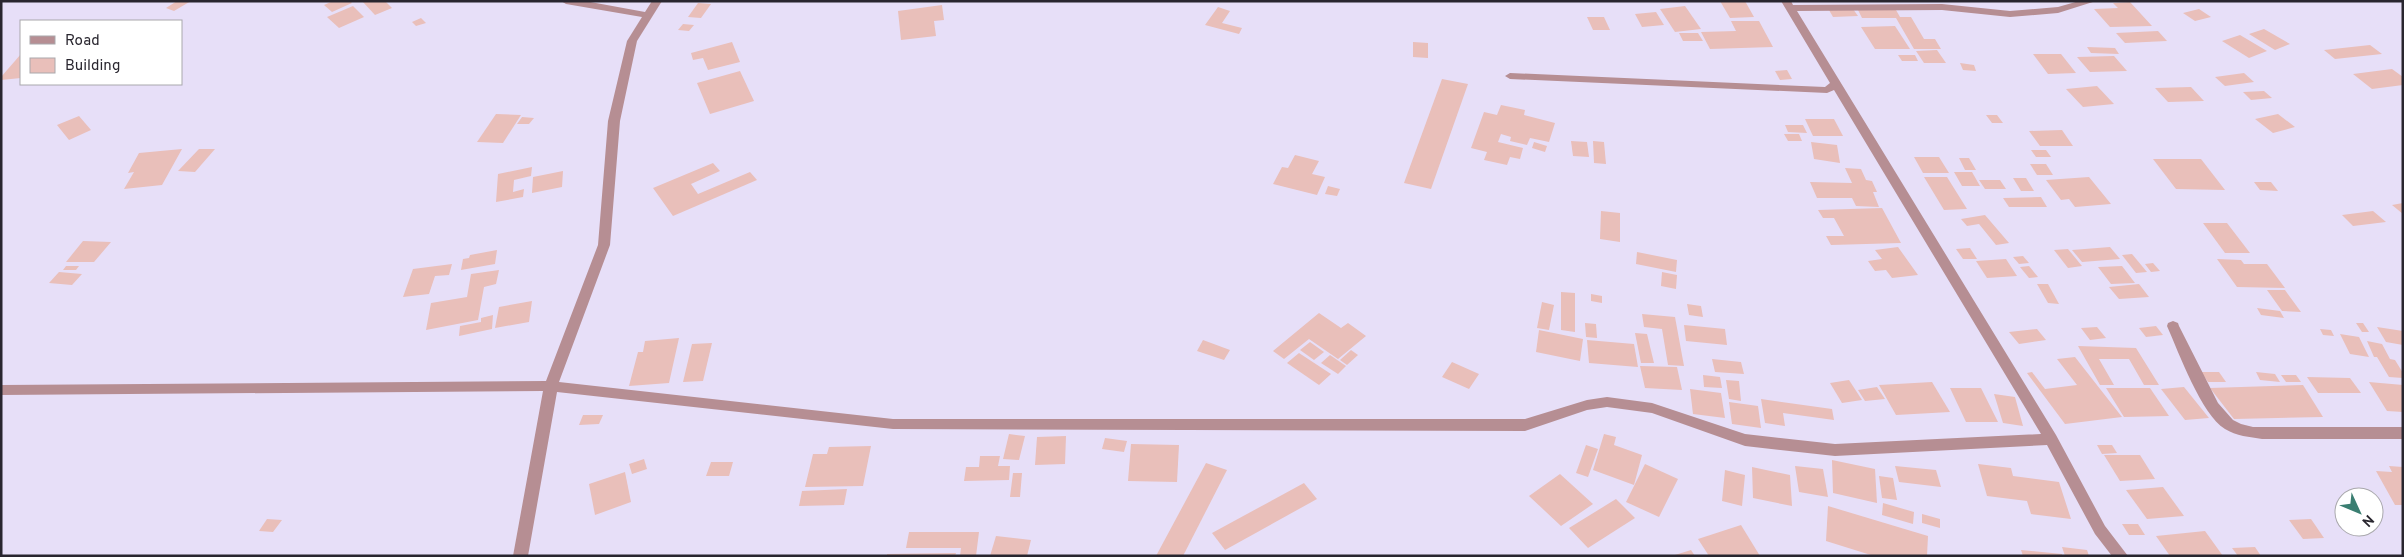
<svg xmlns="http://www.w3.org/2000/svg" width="2404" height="557" viewBox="0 0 2404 557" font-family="Overpass,sans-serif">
<rect width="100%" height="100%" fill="#e7dff8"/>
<g fill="#e9bfba">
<polygon points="177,1 191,1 174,11 166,8"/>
<polygon points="333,1 350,1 352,3 332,12 324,5"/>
<polygon points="362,1 385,1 392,8 375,15"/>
<polygon points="1720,1 1745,1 1754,17 1730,18"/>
<polygon points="2130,2 2152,26 2110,27 2094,9 2118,8 2113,3"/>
<polygon points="698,3 711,4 701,18 688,17"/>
<polygon points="942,5 944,20 934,21 936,36 901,40 898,11"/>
<polygon points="353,6 364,17 339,28 327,17"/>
<polygon points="1685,6 1701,29 1675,32 1660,9"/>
<polygon points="1218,7 1230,11 1222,23 1242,28 1239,34 1205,25"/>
<polygon points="1853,9 1858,16 1833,17 1829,10"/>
<polygon points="2199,9 2211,17 2195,21 2183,13"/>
<polygon points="1858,10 1896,10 1900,17 1911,17 1924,39 1935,39 1941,49 1914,49 1896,18 1862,18"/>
<polygon points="1656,12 1664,25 1642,27 1635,14"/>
<polygon points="1587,17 1604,17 1610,30 1593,30"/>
<polygon points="421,18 426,23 416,26 412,22"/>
<polygon points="1731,21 1759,21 1773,47 1710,49 1701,32 1736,31"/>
<polygon points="683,24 694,25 689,31 678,30"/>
<polygon points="1895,26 1910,49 1875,49 1861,27"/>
<polygon points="2264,29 2290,44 2275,50 2249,34"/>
<polygon points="2158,31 2167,41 2125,43 2116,33"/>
<polygon points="1679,33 1698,33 1703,41 1683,41"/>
<polygon points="2240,35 2267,51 2249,58 2222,41"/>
<polygon points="732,42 740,62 708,70 703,58 693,60 691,53"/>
<polygon points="1413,42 1428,43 1428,58 1413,57"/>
<polygon points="2370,45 2382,54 2335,59 2324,50"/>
<polygon points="2087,47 2115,48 2119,54 2091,53"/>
<polygon points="1937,50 1946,63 1924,63 1916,51"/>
<polygon points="21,54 21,78 1,80 1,77"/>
<polygon points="2033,54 2061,54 2076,73 2048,74"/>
<polygon points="1898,55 1915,55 1918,61 1902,61"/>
<polygon points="2114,56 2127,71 2090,72 2077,57"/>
<polygon points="1960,63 1974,65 1976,71 1963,70"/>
<polygon points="2392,69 2403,77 2403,85 2372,89 2353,74"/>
<polygon points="1787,70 1792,79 1780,80 1775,71"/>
<polygon points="740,71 754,101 710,114 697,83"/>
<polygon points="2244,73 2254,82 2225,86 2215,77"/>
<polygon points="1442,79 1468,84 1431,189 1404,183"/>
<polygon points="2097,86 2114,104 2083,107 2066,89"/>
<polygon points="2191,87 2204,101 2168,102 2155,88"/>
<polygon points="2264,91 2272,98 2251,100 2243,92"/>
<polygon points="1501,105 1525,110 1524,115 1555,123 1549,142 1530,138 1527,145 1510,141 1511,137 1501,134 1498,142 1523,148 1520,159 1510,157 1507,165 1484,160 1487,152 1471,148 1484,112 1497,115"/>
<polygon points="496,114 521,115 503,143 477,142"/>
<polygon points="2278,114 2295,127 2273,133 2255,119"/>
<polygon points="1986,115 1997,115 2003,123 1992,123"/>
<polygon points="79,116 91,130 69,140 57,125"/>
<polygon points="522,117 534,118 529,124 517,124"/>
<polygon points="1805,119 1834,119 1843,136 1813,136"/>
<polygon points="1785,125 1803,125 1807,133 1788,132"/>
<polygon points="2062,130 2073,146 2040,146 2029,131"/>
<polygon points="1784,134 1799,134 1802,141 1788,141"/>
<polygon points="1571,141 1587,142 1589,157 1573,156"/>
<polygon points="1593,141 1604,142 1606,164 1594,163"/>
<polygon points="1534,142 1547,146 1545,152 1532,148"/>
<polygon points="1811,142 1837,145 1840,163 1814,159"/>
<polygon points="182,149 162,185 124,189 134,172 128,173 139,153"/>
<polygon points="199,149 215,149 195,172 178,171"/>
<polygon points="2031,150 2046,150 2051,157 2036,157"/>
<polygon points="1295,155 1319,161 1312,174 1325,177 1317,195 1273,184 1282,167 1288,168"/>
<polygon points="1914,157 1939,157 1949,173 1923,173"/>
<polygon points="1959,158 1969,158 1976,170 1965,170"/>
<polygon points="2153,159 2201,159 2225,190 2176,189"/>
<polygon points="713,163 720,171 691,184 698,194 750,172 757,180 673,216 653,188"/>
<polygon points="2030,164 2046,164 2053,175 2037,175"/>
<polygon points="532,167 531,176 514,180 513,192 524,189 523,197 496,202 498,174"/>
<polygon points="1845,168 1861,169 1866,180 1872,181 1877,192 1873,192 1879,207 1856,206 1852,198 1817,198 1810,182 1852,183"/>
<polygon points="563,171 562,187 532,193 533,177"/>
<polygon points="1954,172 1972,172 1980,186 1962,186"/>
<polygon points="1924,177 1947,177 1967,209 1944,210"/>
<polygon points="2089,177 2111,204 2075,207 2069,199 2061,200 2046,180"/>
<polygon points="2013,178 2026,178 2034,191 2021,191"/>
<polygon points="1979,180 2000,180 2006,189 1985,189"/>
<polygon points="2254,182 2271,182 2278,191 2260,190"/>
<polygon points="1328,186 1340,189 1337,196 1325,194"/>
<polygon points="2041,197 2047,207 2009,207 2003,198"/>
<polygon points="2403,203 2403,214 2392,205"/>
<polygon points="1882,208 1901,243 1831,245 1826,236 1844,236 1834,218 1823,218 1818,210"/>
<polygon points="1601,211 1620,213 1620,242 1600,239"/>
<polygon points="2373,211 2386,222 2353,226 2342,215"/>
<polygon points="1985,215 2009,243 1996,245 1979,224 1967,226 1961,219"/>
<polygon points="2203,223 2227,223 2250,253 2225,253"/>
<polygon points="83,241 111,242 94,262 66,262"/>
<polygon points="1898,247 1918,275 1892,278 1886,270 1875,271 1868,261 1882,259 1875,250"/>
<polygon points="2110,247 2120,259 2082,262 2072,250"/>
<polygon points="1970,248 1977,259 1963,259 1956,249"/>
<polygon points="2068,249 2082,266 2068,268 2054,250"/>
<polygon points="497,250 495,264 461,270 463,259 469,258 470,255"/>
<polygon points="1637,252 1677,260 1676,272 1636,264"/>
<polygon points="2132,254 2147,272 2136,273 2122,255"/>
<polygon points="2023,256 2029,263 2019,264 2013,257"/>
<polygon points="2006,259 2017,276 1987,278 1976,261"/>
<polygon points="2217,259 2241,260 2244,264 2267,264 2285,288 2237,287"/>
<polygon points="2153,263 2160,271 2151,272 2145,264"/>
<polygon points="452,264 449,275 435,276 429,294 403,297 413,269"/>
<polygon points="66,266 79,266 76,270 63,270"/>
<polygon points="2029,266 2038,277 2029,278 2020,267"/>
<polygon points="2122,266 2135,283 2111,284 2098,267"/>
<polygon points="499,270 496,284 484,287 478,320 426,330 431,303 467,297 471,274"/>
<polygon points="59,272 82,274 72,285 49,283"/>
<polygon points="1662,272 1677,275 1676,289 1661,286"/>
<polygon points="2037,284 2048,284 2059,304 2048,303"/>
<polygon points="2139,284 2149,297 2119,299 2109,287"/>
<polygon points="2267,290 2285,290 2301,312 2282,311"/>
<polygon points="1561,292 1575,293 1575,332 1561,330"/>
<polygon points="1591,294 1602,296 1602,303 1591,301"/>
<polygon points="532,301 529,322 495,328 499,307"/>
<polygon points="1542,302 1554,305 1549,330 1537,328"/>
<polygon points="1687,304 1701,306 1703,317 1689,315"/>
<polygon points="2257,308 2280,311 2284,318 2261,315"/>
<polygon points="1319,313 1341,328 1348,323 1366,336 1338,359 1309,339 1284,359 1273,351"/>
<polygon points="1642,314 1675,317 1684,366 1668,365 1662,329 1644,327"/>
<polygon points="493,315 492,329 459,336 460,326 481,322 481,318"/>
<polygon points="1585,323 1596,324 1597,338 1586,337"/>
<polygon points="2356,323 2363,323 2369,332 2362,332"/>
<polygon points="1684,325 1725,329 1727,345 1686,341"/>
<polygon points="2156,326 2163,335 2146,337 2139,328"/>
<polygon points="2097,327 2106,338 2090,340 2081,328"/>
<polygon points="2377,327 2403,331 2403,345 2386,342"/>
<polygon points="2037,329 2046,340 2019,344 2009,332"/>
<polygon points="2320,329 2331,330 2334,336 2323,335"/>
<polygon points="1539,330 1583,339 1580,361 1536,352"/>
<polygon points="1635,333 1647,334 1654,363 1641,363"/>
<polygon points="2340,334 2359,337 2369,357 2350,354"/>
<polygon points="679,338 669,383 629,386 638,352 643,352 645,341"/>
<polygon points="1203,340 1230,350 1224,360 1197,351"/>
<polygon points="1587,340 1634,344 1638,367 1589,363"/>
<polygon points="2367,341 2382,344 2390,359 2395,360 2403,373 2403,378 2389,377 2377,357 2374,357"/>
<polygon points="1310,342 1324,352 1314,360 1300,350"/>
<polygon points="712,343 703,381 683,382 692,344"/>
<polygon points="2078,346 2136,348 2159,385 2144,385 2129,359 2099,359 2114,385 2100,385"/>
<polygon points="1351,350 1358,355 1347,365 1340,360"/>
<polygon points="1299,353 1331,374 1319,385 1287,363"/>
<polygon points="1330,355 1346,366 1338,374 1321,363"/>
<polygon points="2075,357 2122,417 2065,424 2027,373 2032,372 2045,389 2077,385 2057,359"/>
<polygon points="1712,359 1741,362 1744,374 1715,372"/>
<polygon points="1452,362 1479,374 1469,389 1442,377"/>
<polygon points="1640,366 1677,367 1682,390 1645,388"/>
<polygon points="2201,372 2219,372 2226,382 2208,382"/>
<polygon points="2256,372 2275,374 2280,382 2260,380"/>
<polygon points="1703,375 1720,377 1722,388 1704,387"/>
<polygon points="2281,375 2296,375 2301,382 2286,382"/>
<polygon points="2307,377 2350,378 2361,393 2318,393"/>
<polygon points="1726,380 1739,381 1741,401 1729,399"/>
<polygon points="1849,380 1862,400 1842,403 1830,383"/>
<polygon points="1932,382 1950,412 1896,415 1879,385"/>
<polygon points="2369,382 2403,385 2403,412 2387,411"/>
<polygon points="2303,385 2323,417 2234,419 2210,388"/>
<polygon points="1877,387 1885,399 1865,401 1858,390"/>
<polygon points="2184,387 2209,418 2185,420 2161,389"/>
<polygon points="1950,388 1981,388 1998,422 1966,422"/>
<polygon points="2106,388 2150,388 2169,416 2124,417"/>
<polygon points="1690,389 1721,393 1725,418 1693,414"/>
<polygon points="1994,394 2015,397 2023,426 2003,423"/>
<polygon points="1761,399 1832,409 1834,420 1783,413 1785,426 1765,423"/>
<polygon points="1729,402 1758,406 1761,428 1732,424"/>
<polygon points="583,415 603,415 599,424 579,425"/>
<polygon points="1009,434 1025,436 1019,460 1003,459"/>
<polygon points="1604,434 1616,437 1614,445 1642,455 1634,485 1593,470"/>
<polygon points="1066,436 1065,464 1035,465 1037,437"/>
<polygon points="1105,438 1127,441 1124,452 1102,449"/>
<polygon points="1131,444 1179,445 1177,482 1128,481"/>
<polygon points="1586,445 1598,449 1588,477 1576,473"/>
<polygon points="2097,445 2112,445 2117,453 2102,454"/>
<polygon points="871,446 863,486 805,487 813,454 827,454 829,447"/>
<polygon points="2104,455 2140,455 2155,479 2120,481"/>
<polygon points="980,456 1000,456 998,466 1010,466 1009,480 964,481 966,467 979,467"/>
<polygon points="644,459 647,469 632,474 629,464"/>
<polygon points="1832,460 1875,469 1877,503 1833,493"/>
<polygon points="711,462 733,462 729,476 706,476"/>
<polygon points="1206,463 1227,470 1183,556 1156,556"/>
<polygon points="1645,464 1678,479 1659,517 1626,502"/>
<polygon points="1978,464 2011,468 2013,476 2059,482 2071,519 2031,514 2027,501 1987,496"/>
<polygon points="1795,466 1823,469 1828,497 1799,492"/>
<polygon points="1895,466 1936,470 1941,487 1899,482"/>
<polygon points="2389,466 2403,467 2403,505 2395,505 2376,471 2392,472"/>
<polygon points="1752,467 1790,475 1792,506 1753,498"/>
<polygon points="1725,470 1745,475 1742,506 1722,501"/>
<polygon points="625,472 631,502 595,515 589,484"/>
<polygon points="1013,473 1022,473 1020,497 1010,497"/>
<polygon points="1560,474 1593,504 1561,526 1529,496"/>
<polygon points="1879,476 1893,478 1897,500 1882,498"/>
<polygon points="1304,483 1317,499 1225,550 1212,533"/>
<polygon points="2163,487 2184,516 2147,519 2126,490"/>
<polygon points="847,489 844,505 799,506 802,491"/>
<polygon points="1616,499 1635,518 1588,548 1569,528"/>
<polygon points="1883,503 1914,512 1913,524 1882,515"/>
<polygon points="1828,506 1928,536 1927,556 1874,556 1826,541"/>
<polygon points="1922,514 1940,519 1940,528 1922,523"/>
<polygon points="267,519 282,520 273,532 259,531"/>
<polygon points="2311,519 2324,538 2303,539 2289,520"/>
<polygon points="2122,524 2138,524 2145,535 2129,535"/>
<polygon points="1741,525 1760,556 1709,556 1698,539"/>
<polygon points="2205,531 2223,556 2170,556 2156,536"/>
<polygon points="909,532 979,532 976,556 960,556 961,548 906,548"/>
<polygon points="996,536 1031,540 1027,556 990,556"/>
<polygon points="2062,547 2087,550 2089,556 2065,556"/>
<polygon points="2255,547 2261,556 2238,556 2232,548"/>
<polygon points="1691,550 1695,556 1675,556 1675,555"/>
<polygon points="2021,550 2062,554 2062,556 2023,556"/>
<polygon points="956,553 955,556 887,556 887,554"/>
</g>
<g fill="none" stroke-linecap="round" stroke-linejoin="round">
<g fill="#b68e93" fill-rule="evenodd">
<polygon points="561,1 585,1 645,12 652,1 662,1 637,41 620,121 610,245 559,382 893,419 1525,419 1587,400 1607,397 1652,403 1745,434 1835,444 2041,434 1834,90 1827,93 1510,79 1505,76 1510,73 1825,87 1830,83 1781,1 1791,1 1793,5 1942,4 2010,11 2058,7 2079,1 2096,1 2058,13 2010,17 1942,10 1797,11 2056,435 2105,526 2128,556 2112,556 2095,534 2047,445 1835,456 1745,446 1652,413 1607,407 1587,410 1525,431 893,429 557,392 528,556 513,556 543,391 1,395 1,385 546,381 598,245 608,121 627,41 642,17 566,4"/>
<path d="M2173,321L2178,323L2179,326L2218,403L2233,420L2241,424L2253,427H2403V439H2262C2250,437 2236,436 2225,429C2201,414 2179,353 2167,326L2168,323Z"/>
</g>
</g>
<rect width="2404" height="557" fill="none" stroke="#29262f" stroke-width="5"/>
<rect x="20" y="20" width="162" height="65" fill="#ffffff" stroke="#a9a8ac"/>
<rect x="30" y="36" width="25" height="8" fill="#b68e93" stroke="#a9a8ac"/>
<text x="65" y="45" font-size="15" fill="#29262f">Road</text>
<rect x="30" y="58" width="25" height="15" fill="#e9bfba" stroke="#a9a8ac"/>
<text x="65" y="70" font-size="15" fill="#29262f">Building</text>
<g transform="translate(2359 512) rotate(134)"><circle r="24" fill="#ffffff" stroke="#a9a8ac"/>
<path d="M0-4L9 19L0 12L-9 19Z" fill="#3a7e71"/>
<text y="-8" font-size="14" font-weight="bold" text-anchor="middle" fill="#29262f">N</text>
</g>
</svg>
